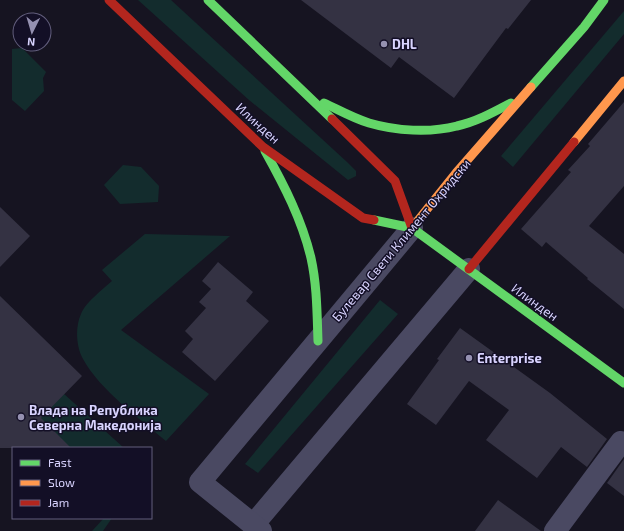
<svg xmlns="http://www.w3.org/2000/svg" width="624" height="531" viewBox="0 0 624 531" font-family="'Exo 2',sans-serif">
<rect width="100%" height="100%" fill="#161421"/>
<g fill="#132c2d">
<polygon points="138,0 171,0 347,162 356,171 356,176 348,180 249,100"/>
<polygon points="624,11 624,34 513,167 501,156"/>
<polygon points="22,48 46,72 43,78 44,91 25,111 12,100 12,49"/>
<polygon points="123,165 141,167 159,186 158,202 120,204 104,185"/>
<path d="M145,234L230,236L121,330L209,394L166,441C139,418 100,390 83,359C76,347 75,327 81,314C85,303 103,289 112,281L102,270Z"/>
<polygon points="380,300 398,314 258,473 245,464"/>
<polygon points="64,394 124,448 71,448 20,439"/>
<polygon points="104,518 112,518 103,531 92,531"/>
</g>
<g fill="#343243">
<polygon points="301,0 531,0 508,29 506,28 454,98 399,57 391,68"/>
<polygon points="624,102 624,186 589,226 624,254 624,309 587,279 588,278 546,242 542,247 521,229 571,172 568,170 590,146 588,144"/>
<polygon points="0,207 30,236 0,267"/>
<polygon points="218,262 253,292 246,301 269,321 215,381 182,352 193,339 185,331 206,308 199,302 211,289 202,281"/>
<polygon points="0,296 82,376 41,418 71,448 0,448"/>
<polygon points="460,328 550,393 607,439 587,467 561,447 537,478 486,440 509,410 469,381 436,425 407,404 439,360 437,359"/>
<polygon points="624,459 624,496 607,483"/>
<polygon points="498,500 541,531 475,531"/>
</g>
<g fill="none" stroke-linecap="round" stroke-linejoin="round">
<g stroke="#4a4962" stroke-width="22">
<polyline points="253,525 469,269"/>
<polyline points="261,531 200,482 412,228"/>
<polyline points="555,531 621,442"/>
</g>
<g stroke="#63d668" stroke-width="9">
<polyline points="208,0 332,119"/>
<polyline points="531,87 584,27 604,0"/>
<path d="M324,103C339,110 353,118 369,123C396,131 430,133 457,126C476,122 494,112 511,103"/>
<path d="M265,151C284,185 302,220 311,258C317,285 317,313 318,341"/>
<polyline points="374,220 412,228 624,383"/>
</g>
<g stroke="#ff974d" stroke-width="9">
<polyline points="574,142 624,81"/>
<polyline points="412,228 456,173 531,87"/>
</g>
<g stroke="#b3261e" stroke-width="9">
<polyline points="109,0 263,147 363,218 374,220"/>
<polyline points="332,119 395,181 412,228"/>
<polyline points="469,269 574,142"/>
</g>
</g>
<g fill="#9591b1" stroke="#130f26" stroke-width="1.5">
<circle cx="384" cy="44" r="4"/>
<circle cx="469" cy="358" r="4"/>
<circle cx="21" cy="417" r="4"/>
</g>
<g text-anchor="middle" dominant-baseline="central" stroke-width="3" stroke-linejoin="round" paint-order="stroke">
<g font-size="13" font-weight="bold" fill="#d9d4ff" stroke="#130f26" text-anchor="start">
<text x="392" y="44">DHL</text>
<text x="477" y="358">Enterprise</text>
<text x="29" y="410">Влада на Република<tspan x="29" dy="15">Северна Македонија</tspan></text>
</g>
<g font-size="13" fill="#d9d4ff" stroke="#130f26">
<text transform="translate(258 123) rotate(42)">Илинден</text>
<text transform="translate(401 240) rotate(-50)">Булевар Свети Климент Охридски</text>
<text transform="translate(535 302) rotate(36)">Илинден</text>
</g>
</g>
<rect x="12" y="447" width="140" height="72" fill="#130f26" stroke="#625e7d"/>
<rect x="20" y="460" width="20" height="6" fill="#63d668" stroke="#625e7d"/>
<text x="48" y="467" font-size="12" fill="#d9d4ff">Fast</text>
<rect x="20" y="480" width="20" height="6" fill="#ff974d" stroke="#625e7d"/>
<text x="48" y="487" font-size="12" fill="#d9d4ff">Slow</text>
<rect x="20" y="500" width="20" height="6" fill="#b3261e" stroke="#625e7d"/>
<text x="48" y="507" font-size="12" fill="#d9d4ff">Jam</text>
<g transform="translate(32 32) rotate(185)"><circle r="19" fill="#130f26" stroke="#625e7d"/>
<path d="M0-3L7 15L0 10L-7 15Z" fill="#9591b1"/>
<text y="-6" font-size="11" font-weight="bold" text-anchor="middle" fill="#d9d4ff">N</text>
</g>
</svg>
